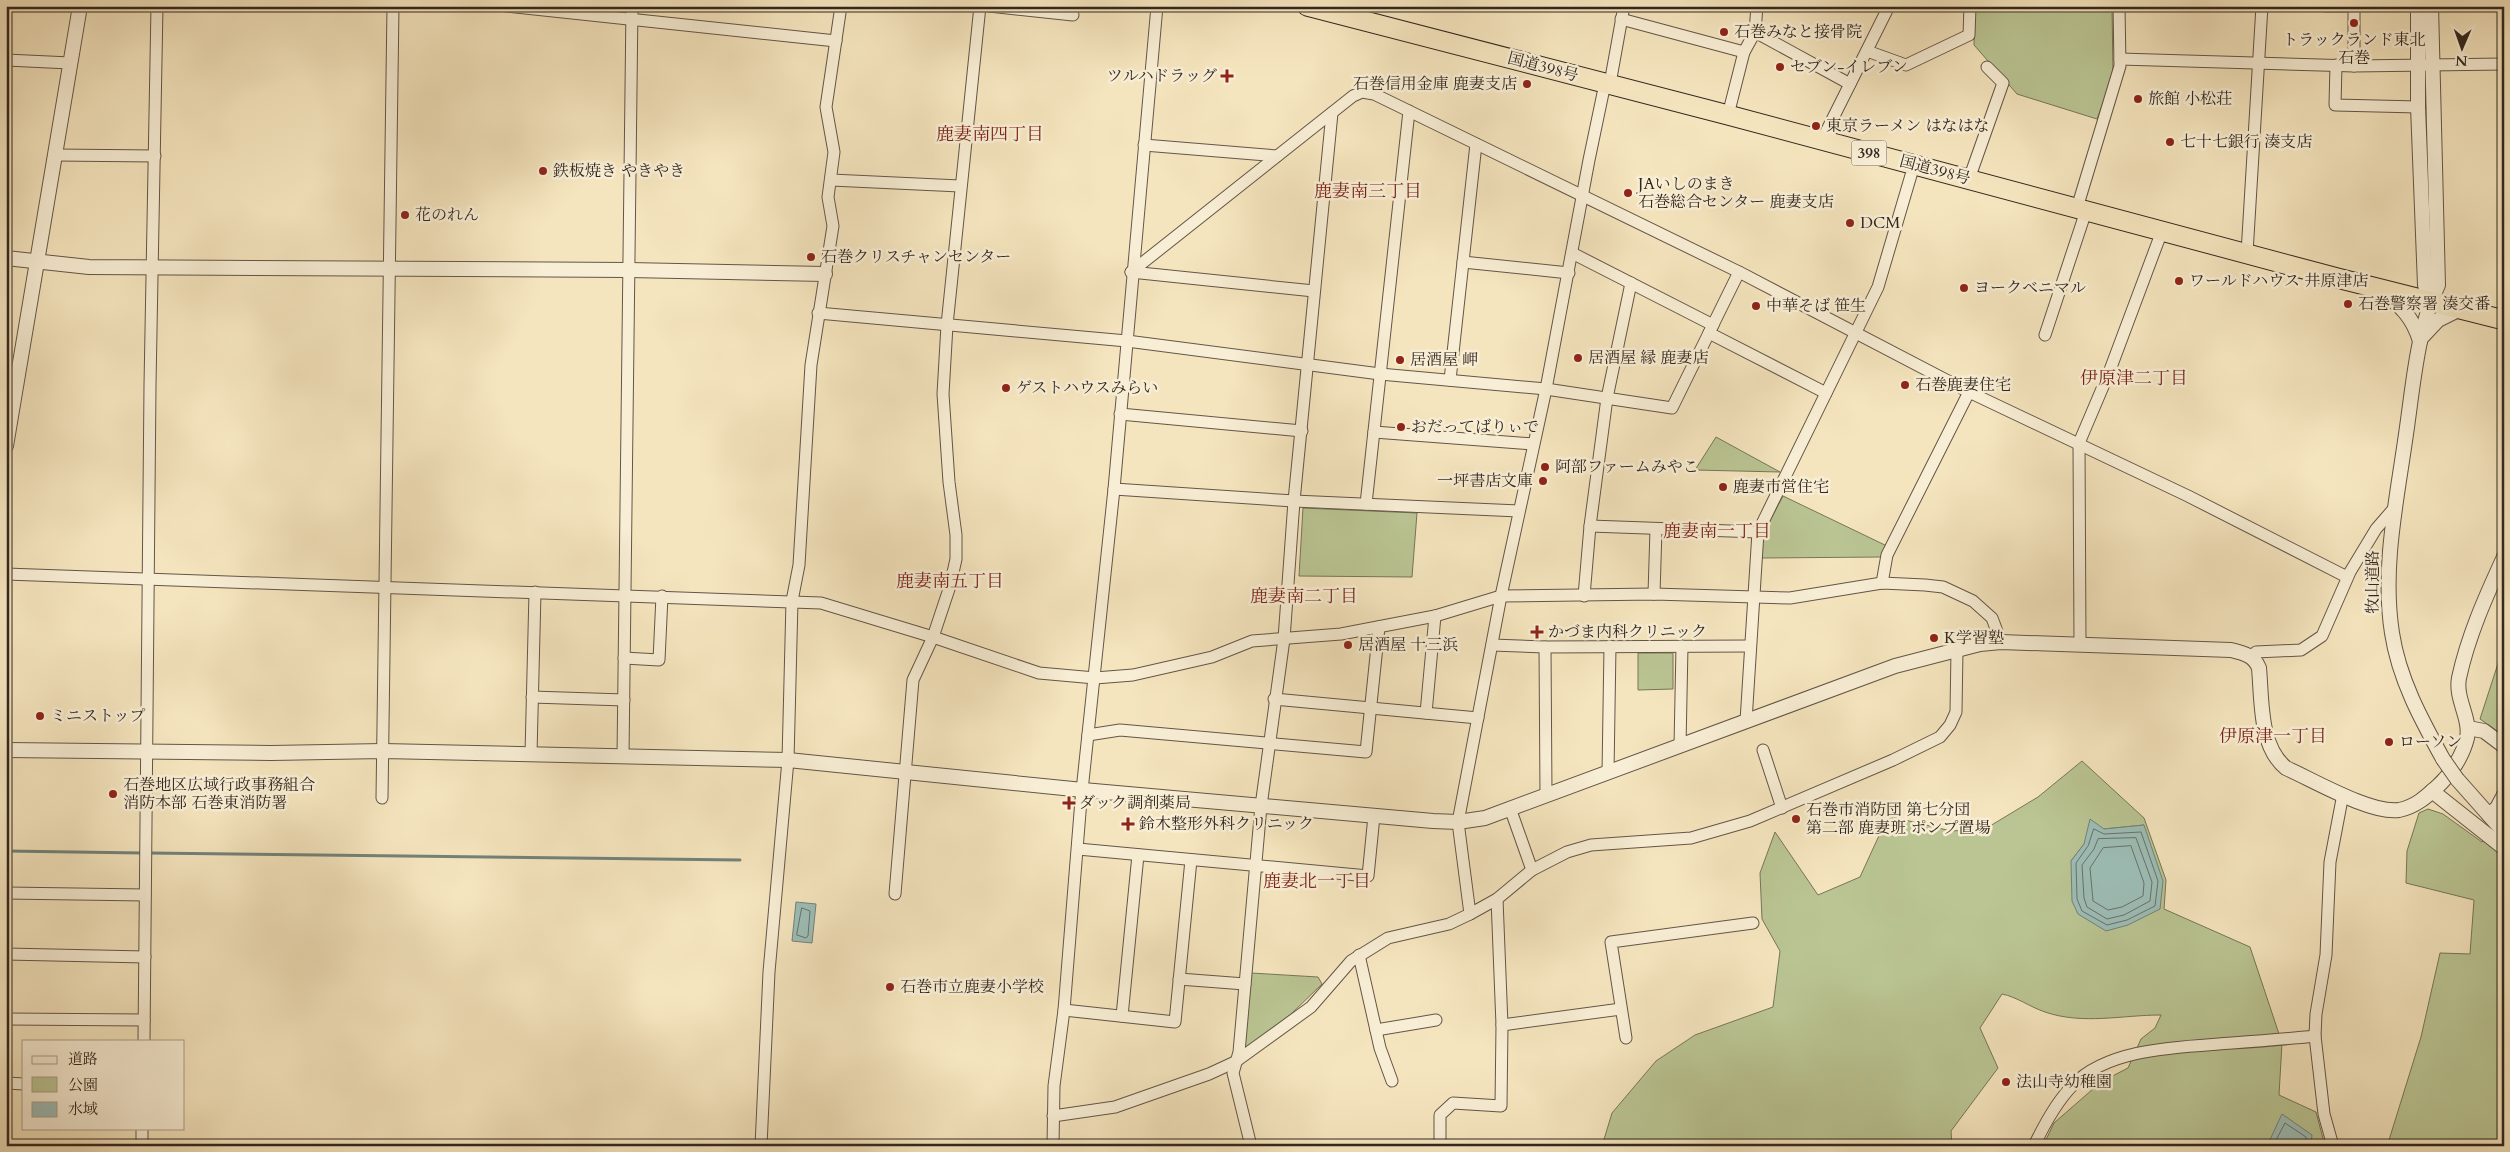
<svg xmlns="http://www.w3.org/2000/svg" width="2510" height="1152" viewBox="0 0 2510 1152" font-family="Cardo,'Noto Serif JP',serif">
<rect width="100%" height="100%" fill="#f5e5be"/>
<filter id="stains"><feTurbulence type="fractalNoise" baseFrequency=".004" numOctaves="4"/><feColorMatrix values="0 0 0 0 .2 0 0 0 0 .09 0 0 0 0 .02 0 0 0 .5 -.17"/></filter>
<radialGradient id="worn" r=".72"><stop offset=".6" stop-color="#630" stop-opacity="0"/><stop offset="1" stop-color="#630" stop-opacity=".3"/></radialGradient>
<g fill="#bac593" stroke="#767659" fill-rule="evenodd">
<polygon points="1975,6 2112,6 2113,76 2097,119 2017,94 1974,45"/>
<polygon points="1716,437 1780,472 1695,470"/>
<polygon points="1783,496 1887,546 1883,557 1761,558 1763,534"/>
<polygon points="1303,508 1417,513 1412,577 1299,576"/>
<polygon points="2504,645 2504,736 2480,719"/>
<polygon points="1638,653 1673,653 1673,689 1638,690"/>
<path d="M2082,761L2144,818L2166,880L2164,909L2250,947L2282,1043L2279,1095L2316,1112L2325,1146H2043L2054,1123L2101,1082L2128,1068L2141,1039L2155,1028L2161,1015C2122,1015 2083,1025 2045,1012C2030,1007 2017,997 2002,994L1980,1028L1998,1068L1951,1131L1952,1146H1602L1612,1113L1656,1061L1695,1035L1773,1007L1780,951L1762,919L1760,873L1775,832L1818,895L1860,877L1888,816L1951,831L1985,829L2038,797ZM2144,825L2071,861L2084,844L2104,829Z"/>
<polygon points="2428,809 2443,814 2482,842 2504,817 2504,1146 2384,1146 2389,1140 2421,1037 2440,953 2470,954 2474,900 2406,883 2407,851 2419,813"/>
<polygon points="1251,973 1318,977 1322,984 1289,1016 1243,1050"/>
</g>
<g fill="#9dbeb7" stroke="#72827a">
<polygon points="2090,819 2104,829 2144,825 2163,881 2160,909 2128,925 2106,931 2078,914 2072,901 2071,861 2084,844"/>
<polygon points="796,902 816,904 812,943 792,941"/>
<polygon points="2282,1114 2312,1135 2311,1146 2267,1146"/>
</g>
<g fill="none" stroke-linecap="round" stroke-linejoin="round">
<g stroke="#68726b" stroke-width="1">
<polygon points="2094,829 2104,834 2141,832 2158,881 2155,906 2127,920 2107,925 2082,911 2077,899 2076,863 2088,846"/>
<polygon points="2136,838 2152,882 2150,901 2124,915 2107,919 2087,907 2084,898 2082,865 2094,849 2098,839"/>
<polygon points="2131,846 2144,883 2143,896 2122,907 2108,910 2093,901 2090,868 2103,848"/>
<polygon points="802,908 810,911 808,936 806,938 797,935"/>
<polyline points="2273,1146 2285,1123 2306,1137 2306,1146"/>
</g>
<g stroke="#72827a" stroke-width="3">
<polyline points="6,851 142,853"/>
<polyline points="148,853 740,860"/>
</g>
<defs>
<g id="minor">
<polyline points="506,6 836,41"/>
<polyline points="989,6 1073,15"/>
<polyline points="1363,6 1363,20"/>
<polyline points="2326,6 2354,6 2354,66"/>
<polyline points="1621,19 1744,52"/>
<polyline points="1755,32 1850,84"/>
<polyline points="1867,51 1906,65 1969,35 1970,6"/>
<polyline points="2120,59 2354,66 2504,64"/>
<polyline points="6,60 70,63"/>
<polyline points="2336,65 2335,105 2418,107"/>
<polyline points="1728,115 1744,52 1755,32 1757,6"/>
<polyline points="1822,140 1889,6"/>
<polyline points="1144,145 1277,156"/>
<polyline points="55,155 155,156"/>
<polyline points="1969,179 2003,83 1987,67"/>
<polyline points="831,180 960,186"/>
<polyline points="2077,208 2120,66 2119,6"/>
<polyline points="1572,253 1713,325"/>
<polyline points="2247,253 2262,6"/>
<polyline points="1463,262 1569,273"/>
<polyline points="1131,272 1353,96 1362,92 1374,94 1739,272 1969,392 2188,496 2347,577"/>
<polyline points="1131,272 1314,291"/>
<polyline points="818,313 1127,341 1380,374 1546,389 1672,408 1739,272"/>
<polyline points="1709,333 1826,393"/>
<polyline points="2045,335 2086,211"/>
<polyline points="1450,380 1476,144"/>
<polyline points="1120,414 1302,431"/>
<polyline points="1374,432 1533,444"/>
<polyline points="1114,489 1294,501 1519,511"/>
<polyline points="1366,504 1409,111"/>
<polyline points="1590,526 1758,532"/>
<polyline points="6,574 821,603 933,637 1039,673 1095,678 1133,675 1212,657 1252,641 1341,634 1435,616 1501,596 1654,594 1790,598 1882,583 1925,585 1943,587 1973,601 1992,618 2001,642"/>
<polyline points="1882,583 1887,555 1969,392"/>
<polyline points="1654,594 1656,529"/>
<polyline points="1584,596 1590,526 1607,398 1631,283"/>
<polyline points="1492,645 1545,647 1750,646"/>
<polyline points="2080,645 2079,443 2110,370 2162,231"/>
<polyline points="1545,647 1546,795"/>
<polyline points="2251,656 2256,652 2301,650 2322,636 2350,572 2376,529 2396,506"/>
<polyline points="624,658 659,660 662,596"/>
<polyline points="532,697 624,700"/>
<polyline points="1274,699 1478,718"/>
<polyline points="1426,713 1435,616"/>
<polyline points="1746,721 1758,532 1878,287 1914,165"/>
<polyline points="1088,735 1120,730 1366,752 1379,627"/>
<polyline points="1680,746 1682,646"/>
<polyline points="1763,750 1782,808"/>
<polyline points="531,754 535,592"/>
<polyline points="623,757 632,6"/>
<polyline points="1608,773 1610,646"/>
<polyline points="382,798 393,6"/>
<polyline points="1510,808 1532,870"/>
<polyline points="1078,849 1368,876 1374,816"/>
<polyline points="6,893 145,895"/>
<polyline points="895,894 913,680 933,637 950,586 956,559 956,535 949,482 943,394 947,325 980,6"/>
<polyline points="1470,914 1458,822 1501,596 1546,389 1589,160 1603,93 1611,78 1624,6"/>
<polyline points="6,954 145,957"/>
<polyline points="1359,955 1380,1048 1392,1081"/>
<polyline points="1179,979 1245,984"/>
<polyline points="1064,1010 1175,1022 1191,860"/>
<polyline points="1122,1016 1138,855"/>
<polyline points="6,1019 144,1020"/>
<polyline points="1502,1025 1621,1009"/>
<polyline points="1376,1030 1436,1020"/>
<polyline points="1626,1038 1611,942 1753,923"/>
<polyline points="144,1041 150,385 157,6"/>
<polyline points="6,1083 24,1084"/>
<polyline points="1053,1116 1115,1107 1209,1074 1235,1062 1311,1007 1351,961 1388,938 1449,924 1470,914 1497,899 1532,870 1567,852 1591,845 1691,838 1750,821 1893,760 1940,737 1950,725 1956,712 1957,650"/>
<polyline points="142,1146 142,1128"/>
<polyline points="761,1146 769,972 788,760 792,601 799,565 811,365 833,226 828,197 834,152 826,107 841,6"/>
<polyline points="1053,1146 1054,1086 1064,1010 1081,800 1114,489 1157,6"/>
<polyline points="1251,1146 1233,1073 1239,1052 1261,806 1284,639 1294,501 1332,113"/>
<polyline points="1440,1146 1440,1115 1453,1103 1501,1106 1502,1025 1497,899"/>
<path d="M2034,1146C2044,1125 2057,1101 2073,1085C2109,1047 2184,1047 2232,1043C2260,1041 2287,1039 2315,1036"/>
<polyline points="2333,1146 2324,1114 2315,1036 2316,1014 2326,955 2330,862 2343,794"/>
</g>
<g id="tertiary">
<polyline points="2418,6 2418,107 2425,285 2430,302"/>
<path d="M2431,6L2438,285C2416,333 2413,389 2405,441C2396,504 2382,569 2392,633C2399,679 2421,719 2443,759"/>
<polyline points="6,258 89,267 629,270 825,274"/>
<path d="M2381,292C2401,305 2413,318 2420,341"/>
<polyline points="2423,336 2438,320 2460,309"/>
<polyline points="6,446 80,6"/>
<polyline points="2468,728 2484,731 2504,746"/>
<path d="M6,750L271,753L383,751L788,760L1083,790L1433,821L1458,822L1485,818L1895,666L1980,644L2001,642L2231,650C2243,653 2254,655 2259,668C2262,700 2259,746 2286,768C2313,780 2371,814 2399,810C2415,807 2426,797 2438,786C2451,774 2463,755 2467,738C2471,718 2455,699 2459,678C2468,636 2486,596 2504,557"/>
<polyline points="2457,779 2504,832"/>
<polyline points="2432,791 2504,848"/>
<polyline points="2489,815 2497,808 2504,795"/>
</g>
<polyline id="trunk" points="1307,6 1728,115 2341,279 2504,320"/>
</defs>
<use href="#minor" stroke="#635647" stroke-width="13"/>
<use href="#tertiary" stroke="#635647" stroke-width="16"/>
<use href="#trunk" stroke="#32271f" stroke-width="21"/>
<use href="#minor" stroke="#f8eed5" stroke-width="11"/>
<use href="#tertiary" stroke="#f8eed5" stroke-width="14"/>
<use href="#trunk" stroke="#f5e5be" stroke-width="19"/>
<defs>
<polyline id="tertiary-bridge" points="2443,759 2457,779"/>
</defs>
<use href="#tertiary-bridge" stroke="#635647" stroke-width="16" stroke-linecap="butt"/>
<use href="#tertiary-bridge" stroke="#f8eed5" stroke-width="14"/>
</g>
<g fill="#8f2418" stroke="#f8eed5" stroke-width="2">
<circle cx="2354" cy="23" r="5"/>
<circle cx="1724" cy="32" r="5"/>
<circle cx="1780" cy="67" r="5"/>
<path d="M1224.5 68.5h5v5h5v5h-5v5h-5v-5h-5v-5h5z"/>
<circle cx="1527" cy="84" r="5"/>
<circle cx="2138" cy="99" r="5"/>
<circle cx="1816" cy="126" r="5"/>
<circle cx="2170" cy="142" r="5"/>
<circle cx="543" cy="171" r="5"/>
<circle cx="1628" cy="193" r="5"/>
<circle cx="405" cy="215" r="5"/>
<circle cx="1850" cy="223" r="5"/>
<circle cx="811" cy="257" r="5"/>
<circle cx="2179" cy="281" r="5"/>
<circle cx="1964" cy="288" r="5"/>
<circle cx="2348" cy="304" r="5"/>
<circle cx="1756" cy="306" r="5"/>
<circle cx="1578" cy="358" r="5"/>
<circle cx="1400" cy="360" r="5"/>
<circle cx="1905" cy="385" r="5"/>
<circle cx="1006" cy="388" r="5"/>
<circle cx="1401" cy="427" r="5"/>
<circle cx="1545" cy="467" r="5"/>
<circle cx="1543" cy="481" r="5"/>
<circle cx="1723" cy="487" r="5"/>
<path d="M1534.5 624.5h5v5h5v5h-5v5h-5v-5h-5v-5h5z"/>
<circle cx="1934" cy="638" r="5"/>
<circle cx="1348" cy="645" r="5"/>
<circle cx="40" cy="716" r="5"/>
<circle cx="2389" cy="742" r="5"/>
<circle cx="113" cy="794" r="5"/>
<path d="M1066.5 795.5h5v5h5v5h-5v5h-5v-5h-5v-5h5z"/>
<circle cx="1796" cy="819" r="5"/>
<path d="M1125.5 816.5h5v5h5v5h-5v5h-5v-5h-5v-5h5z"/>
<circle cx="890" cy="987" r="5"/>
<circle cx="2006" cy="1082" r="5"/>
</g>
<g text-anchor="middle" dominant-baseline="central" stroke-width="5" stroke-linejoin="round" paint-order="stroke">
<rect fill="#f8eed5" stroke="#6d6356" stroke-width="1" x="1851.5" y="140.5" width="35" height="25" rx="4"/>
<g font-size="15" font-weight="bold" fill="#32271f">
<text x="1869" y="153">398</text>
</g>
<g font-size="16" fill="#32271f" stroke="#f8eed5" text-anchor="start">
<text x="1734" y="32">石巻みなと接骨院</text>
<text x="2354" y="40" text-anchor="middle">トラックランド東北<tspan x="2354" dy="18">石巻</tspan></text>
<text x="1790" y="67">セブン-イレブン</text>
<text x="1217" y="76" text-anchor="end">ツルハドラッグ</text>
<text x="1517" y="84" text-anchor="end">石巻信用金庫 鹿妻支店</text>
<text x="2148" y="99">旅館 小松荘</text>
<text x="1826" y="126">東京ラーメン はなはな</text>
<text x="2180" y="142">七十七銀行 湊支店</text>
<text x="553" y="171">鉄板焼き やきやき</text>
<text x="1638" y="184">JAいしのまき<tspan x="1638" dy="18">石巻総合センター 鹿妻支店</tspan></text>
<text x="415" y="215">花のれん</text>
<text x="1860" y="223">DCM</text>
<text x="821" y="257">石巻クリスチャンセンター</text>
<text x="2189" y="281">ワールドハウス 井原津店</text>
<text x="1974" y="288">ヨークベニマル</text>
<text x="2358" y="304">石巻警察署 湊交番</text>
<text x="1766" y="306">中華そば 笹生</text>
<text x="1588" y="358">居酒屋 縁 鹿妻店</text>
<text x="1410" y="360">居酒屋 岬</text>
<text x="1915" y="385">石巻鹿妻住宅</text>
<text x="1016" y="388">ゲストハウスみらい</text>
<text x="1411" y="427">おだってばりぃで</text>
<text x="1555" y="467">阿部ファームみやこ</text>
<text x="1533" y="481" text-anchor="end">一坪書店文庫</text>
<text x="1733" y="487">鹿妻市営住宅</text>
<text x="1548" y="632">かづま内科クリニック</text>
<text x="1944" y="638">K学習塾</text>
<text x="1358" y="645">居酒屋 十三浜</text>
<text x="50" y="716">ミニストップ</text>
<text x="2399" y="742">ローソン</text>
<text x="123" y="785">石巻地区広域行政事務組合<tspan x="123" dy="18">消防本部 石巻東消防署</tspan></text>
<text x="1079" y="803">ダック調剤薬局</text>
<text x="1806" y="810">石巻市消防団 第七分団<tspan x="1806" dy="18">第二部 鹿妻班 ポンプ置場</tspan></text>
<text x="1139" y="824">鈴木整形外科クリニック</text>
<text x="900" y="987">石巻市立鹿妻小学校</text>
<text x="2016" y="1082">法山寺幼稚園</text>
</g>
<g font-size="16" fill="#32271f" stroke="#f8eed5">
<text transform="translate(1543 67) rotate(15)">国道398号</text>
<text transform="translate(1935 170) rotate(15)">国道398号</text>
<text transform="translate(2373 582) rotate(-90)">牧山道路</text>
</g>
<g font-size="18" fill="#7a1f14" stroke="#f8eed5">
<text x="990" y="134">鹿妻南四丁目</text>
<text x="1368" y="191">鹿妻南三丁目</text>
<text x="2134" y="378">伊原津二丁目</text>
<text x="1717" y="531">鹿妻南一丁目</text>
<text x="950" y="581">鹿妻南五丁目</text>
<text x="1304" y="596">鹿妻南二丁目</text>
<text x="2273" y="736">伊原津一丁目</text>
<text x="1317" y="881">鹿妻北一丁目</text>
</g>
</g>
<rect width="2510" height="1152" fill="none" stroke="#f5e5be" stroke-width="25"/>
<rect x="8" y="8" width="2495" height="1137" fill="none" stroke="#32271f" stroke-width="2.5"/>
<rect x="12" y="12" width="2485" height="1127" fill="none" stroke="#32271f"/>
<rect x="22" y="1040" width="162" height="90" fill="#f8eed5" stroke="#a99e8c"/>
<rect x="32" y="1056" width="25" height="8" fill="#f8eed5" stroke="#a99e8c"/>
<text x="68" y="1064" font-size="15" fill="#32271f">道路</text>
<rect x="32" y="1077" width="25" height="15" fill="#bac593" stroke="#a99e8c"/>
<text x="68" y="1090" font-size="15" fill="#32271f">公園</text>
<rect x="32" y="1102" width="25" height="15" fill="#9dbeb7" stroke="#a99e8c"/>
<text x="68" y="1114" font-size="15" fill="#32271f">水域</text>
<g transform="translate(2462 48) rotate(182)" stroke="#f8eed5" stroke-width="4" paint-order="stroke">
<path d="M0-4L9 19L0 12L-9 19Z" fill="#32271f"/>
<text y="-8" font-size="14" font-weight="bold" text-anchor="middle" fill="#32271f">N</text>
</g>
<rect width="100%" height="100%" filter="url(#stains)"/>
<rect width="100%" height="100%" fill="url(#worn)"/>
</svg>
